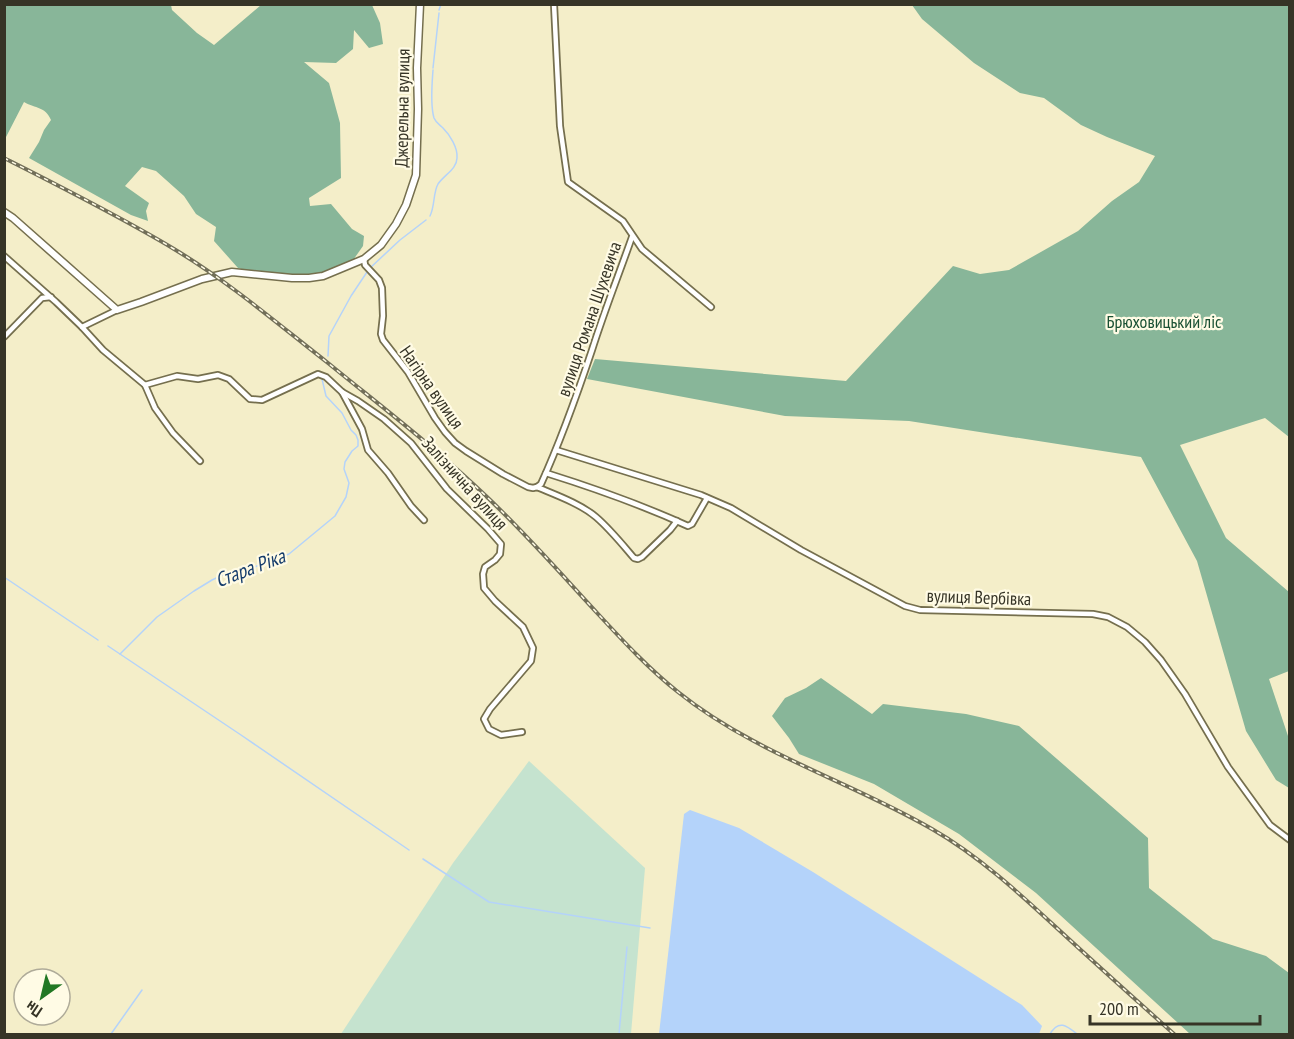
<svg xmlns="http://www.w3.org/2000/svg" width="1294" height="1039" viewBox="0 0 1294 1039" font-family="'PT Sans Narrow',sans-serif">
<rect width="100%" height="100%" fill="#f4eec9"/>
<polygon fill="#c5e3cf" points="529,761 645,868 631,1034 341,1034 453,863"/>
<g fill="#88b699">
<path d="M5,5H171L172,10L197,33L214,45L261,5H372L380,23L383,44L369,48L354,30L353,49L336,63L304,62L329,83L340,123L341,178L309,198L310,206L331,204L352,229L364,236L363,246L351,263L318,277L259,274L238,268L214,241L216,227L196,214L184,196L156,171L142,167L125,186L149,203L146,211L148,221L131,215L29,158L39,142L44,130L51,120C45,106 36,109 24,102L5,139Z"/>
<polygon points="912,5 1289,5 1289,437 1265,418 1180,445 1226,538 1289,592 1289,671 1269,679 1289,739 1289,788 1276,780 1246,731 1197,561 1141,457 909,421 785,416 587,379 595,359 846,381 953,266 980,274 1009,270 1078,231 1112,201 1139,182 1155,156 1107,137 1081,125 1044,98 1020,93 974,63 922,19"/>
<polygon points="821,678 872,714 883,704 966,714 1019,726 1148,838 1149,888 1213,939 1266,956 1289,973 1289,1034 1190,1034 1036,893 959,834 874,784 799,754 789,738 772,716 785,698 806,688"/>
</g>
<polygon fill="#b4d3fa" points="690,810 739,828 813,872 1022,1005 1042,1026 1039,1034 659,1034 684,814"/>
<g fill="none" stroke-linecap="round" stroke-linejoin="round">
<g stroke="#b4d3fa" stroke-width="1.5">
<polyline points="439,10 441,4"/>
<polyline points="433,68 439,13"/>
<path d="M430,216C435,206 433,193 438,184C444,175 457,169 457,158C458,148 450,135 443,128C440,125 436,123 434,118C430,105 432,84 433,70"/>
<polyline points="370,268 400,240 426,220"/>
<polyline points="328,356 329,336 351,296 367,272"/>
<polyline points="4,577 98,640"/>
<polyline points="108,646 241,735 409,850"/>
<polyline points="120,654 157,617 194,591 212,580 227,573 249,569 289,554 335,516 346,497 349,483 344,469 345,462 352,451 358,446 358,440 356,435 351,430 342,413 326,396 322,379"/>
<polyline points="423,859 489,902 650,928"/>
<polyline points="111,1034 142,990"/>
<polyline points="619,1034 627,947"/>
<path d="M1050,1034C1059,1019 1067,1026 1077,1034"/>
</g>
<defs>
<g id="minor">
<polyline points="554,4 560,126 568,182 623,221 642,249 711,307"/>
<polyline points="4,256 56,302 82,327 103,350 145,385 155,408 173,433 200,461"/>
<path d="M364,259L365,265L379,280L382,288L383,316L381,334L383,340L408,372L435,418L445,432L455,443L466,451L503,474L528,487L533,488L537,487C556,495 581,504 596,517C610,529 622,544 634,558L638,559L642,557L670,530L677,521"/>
<polyline points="82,327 117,310"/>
<polyline points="4,337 42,298 51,297"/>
<polyline points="145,385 177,376 198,379 218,375 229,379 250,399 262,400 318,374 326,377 342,392 358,401 384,419 411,443 447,489 488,529 501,544 500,554 495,560 485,567 483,574 484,588 495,601 523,627 533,648 531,661 490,709 484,719 489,729 501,735 522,732"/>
<polyline points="342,392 362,429 368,450 388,473 411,506 424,520"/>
<polyline points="556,450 701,495 731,508 801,550 905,606 920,610 1093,614 1108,617 1127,627 1145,642 1161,660 1185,694 1228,767 1270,825 1290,840"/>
<path d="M546,473C594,488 642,505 688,526L692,524L707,498"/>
<path d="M537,487L541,484C561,440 577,395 592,350C604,312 619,274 632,237"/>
</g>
<polyline id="tertiary" points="4,212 13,218 117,310 141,302 202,279 232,272 292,278 309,278 323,276 364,259 381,245 396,224 406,205 416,175 418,109 417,68 420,4"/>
</defs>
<use href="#minor" stroke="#756f4e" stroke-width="8"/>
<use href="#tertiary" stroke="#756f4e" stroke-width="9"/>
<use href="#minor" stroke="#fff" stroke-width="4.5"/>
<use href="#tertiary" stroke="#fff" stroke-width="6"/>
<defs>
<path id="rail" d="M4,158C61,187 119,216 174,249C229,282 278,324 328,363C382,407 437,449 487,497C526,534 562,575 599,615C624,642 649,669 678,692C754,753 849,781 932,829C979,856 1019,893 1059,930C1097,965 1136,1000 1174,1034"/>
</defs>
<use href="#rail" stroke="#726f59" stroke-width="4"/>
<use href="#rail" stroke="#fffbe5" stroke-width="1.5" stroke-dasharray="4.5" stroke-linecap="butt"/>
</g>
<g text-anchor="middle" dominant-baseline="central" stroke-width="4.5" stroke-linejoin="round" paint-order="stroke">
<g font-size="18" fill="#363426" stroke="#fffbe5">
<text transform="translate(402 108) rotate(-89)">Джерельна вулиця</text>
<text transform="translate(589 319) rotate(-71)">вулиця Романа Шухевича</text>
<text transform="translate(432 387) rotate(55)">Нагірна вулиця</text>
<text transform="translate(465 483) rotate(48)">Залізнична вулиця</text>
<text transform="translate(979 597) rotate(2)">вулиця Вербівка</text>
</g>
<g font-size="18" fill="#195033" stroke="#fffbe5">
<text x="1164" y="321">Брюховицький ліс</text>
</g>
<g font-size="20" font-style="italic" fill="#153c6c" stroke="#fffbe5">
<text transform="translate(250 568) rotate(-21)">Стара Ріка</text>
</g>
</g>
<rect width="1294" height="1039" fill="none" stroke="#363426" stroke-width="12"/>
<g transform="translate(42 997) rotate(214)"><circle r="28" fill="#fffbe5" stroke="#afab99" stroke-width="1.5"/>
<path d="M0-4.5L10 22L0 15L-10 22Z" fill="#227723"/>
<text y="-9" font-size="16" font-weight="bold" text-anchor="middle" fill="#363426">Пн</text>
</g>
<path d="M1090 1015v9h170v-9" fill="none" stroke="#363426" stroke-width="3"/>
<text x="1099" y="1015" font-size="18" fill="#363426" stroke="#fffbe5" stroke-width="4.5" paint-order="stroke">200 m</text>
</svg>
